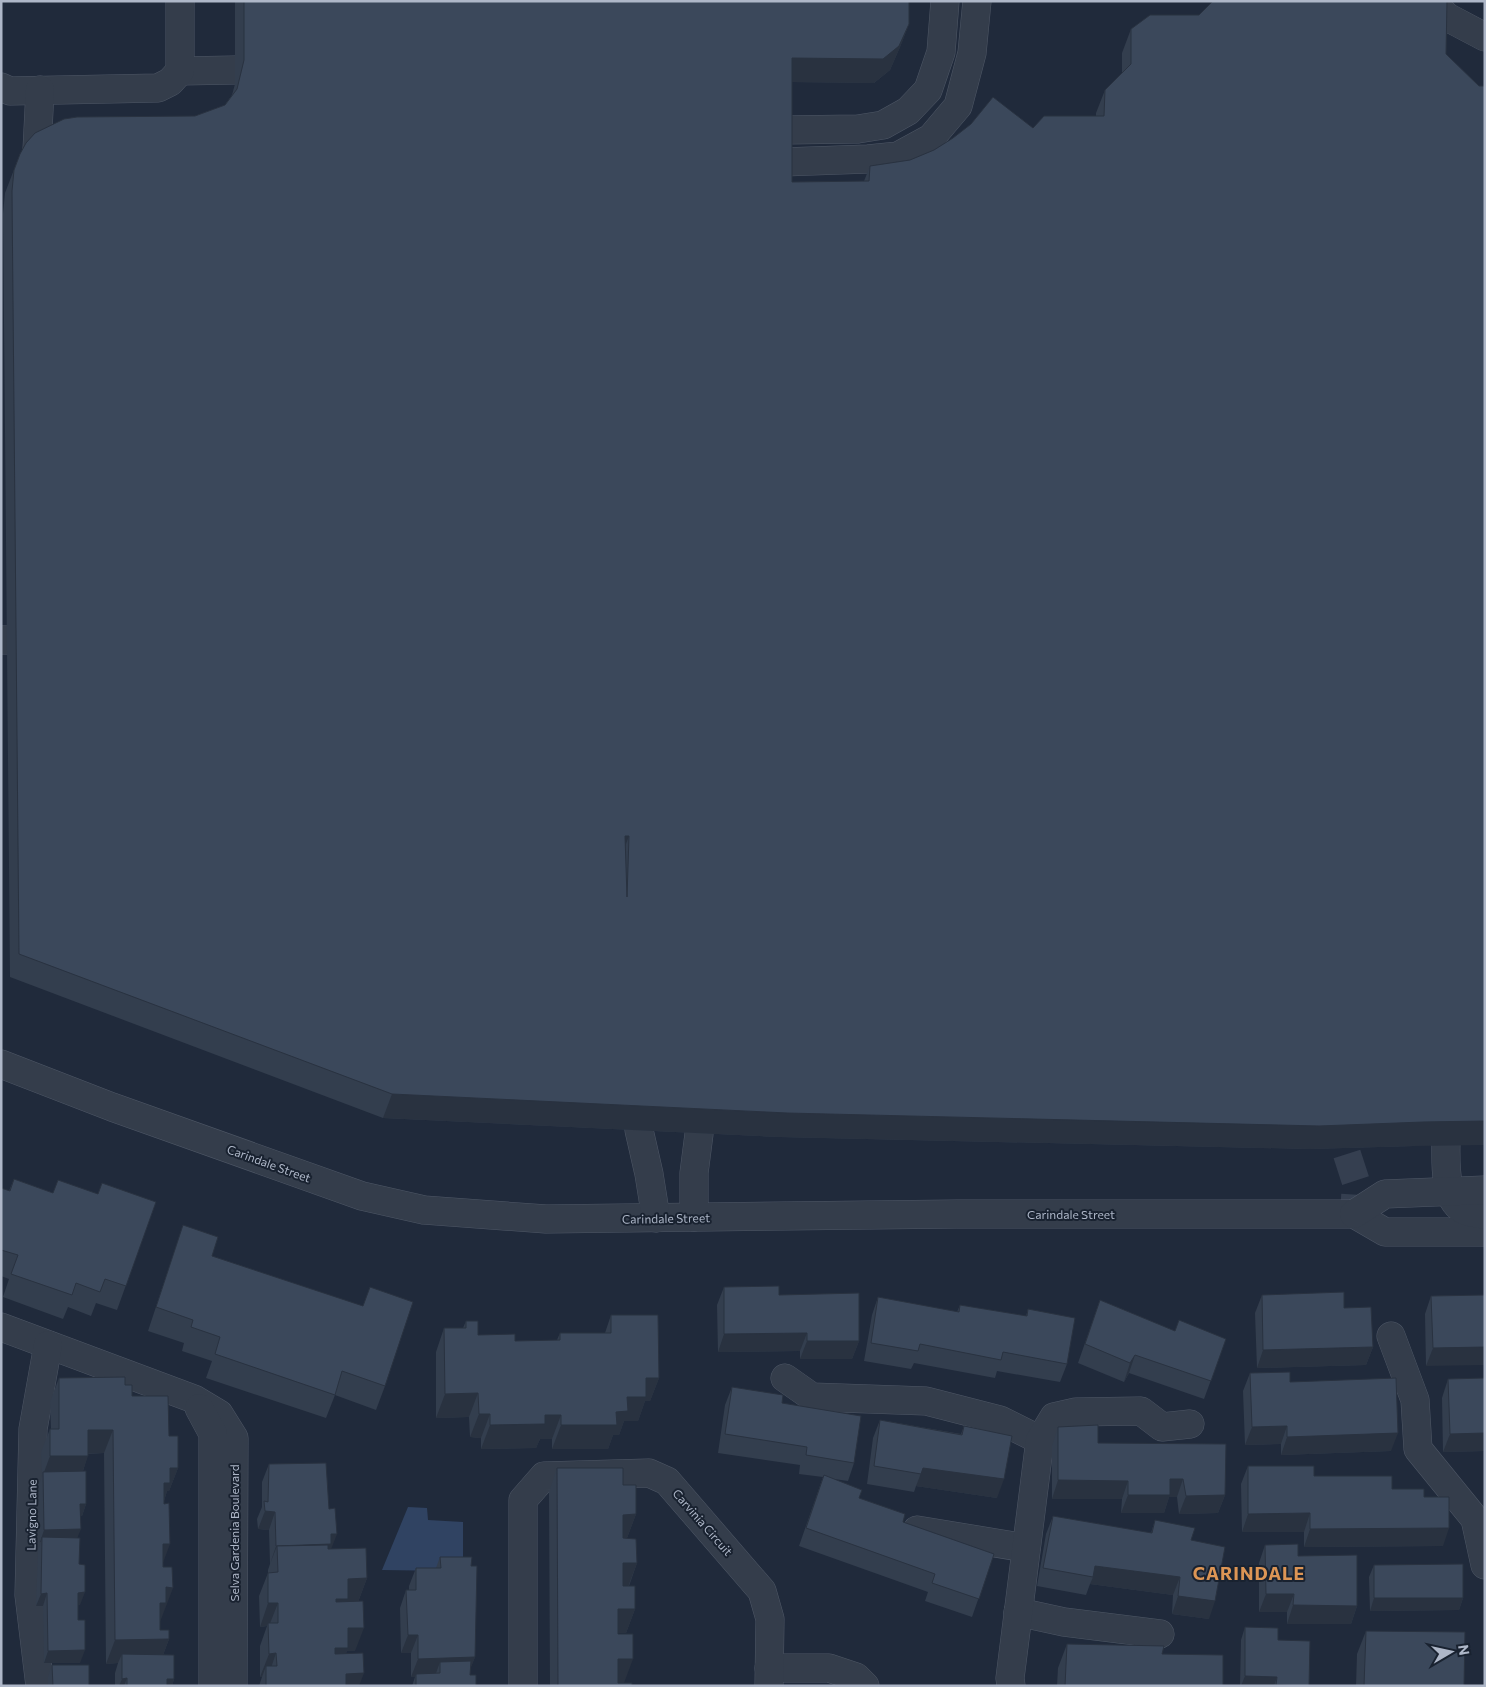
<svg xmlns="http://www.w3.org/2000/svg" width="1486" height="1687" viewBox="0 0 1486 1687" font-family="Commissioner,sans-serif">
<rect width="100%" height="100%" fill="#202a3b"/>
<polygon fill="#304362" points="408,1507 427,1508 428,1520 463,1522 463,1558 451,1571 382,1570"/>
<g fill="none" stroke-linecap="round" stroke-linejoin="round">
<polyline stroke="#353f50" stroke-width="28" stroke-dasharray="28 14" stroke-linecap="butt" points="1334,1114 1356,1182 1354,1214"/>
<defs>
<g id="minor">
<polyline points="1431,1 1447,17 1485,37"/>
<polyline points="180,71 235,70"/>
<polyline points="1,87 10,91 158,88 170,82 180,71 180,1"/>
<polyline points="784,130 858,129 883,125 908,111 928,90 941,52 945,1"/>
<polyline points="37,150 40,90"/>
<polyline points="783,162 868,159 898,156 931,138 958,106 972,53 977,1"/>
<polyline points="1,640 8,640"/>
<polyline points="1,1064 112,1107 362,1196 424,1210 546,1219 957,1214 1354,1214 1385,1232 1485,1232"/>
<polyline points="639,1130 649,1174 656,1218"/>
<path d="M1446,1138C1446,1157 1443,1198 1462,1209C1467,1213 1478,1213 1485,1215"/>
<polyline points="1354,1214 1385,1194 1485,1190"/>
<polyline points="694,1217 694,1173 699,1134"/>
<polyline points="1,1327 194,1399 219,1414 234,1438 233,1686"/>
<polyline points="1391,1336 1415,1400 1418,1449 1475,1519 1485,1565"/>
<polyline points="785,1378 812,1397 926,1401 1000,1420 1040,1440"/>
<polyline points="199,1408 213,1434 213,1686"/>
<polyline points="917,1530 1026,1548"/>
<polyline points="1018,1612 1064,1622 1160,1634"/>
<polyline points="769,1668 829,1668 856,1677 865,1686"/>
<polyline points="40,1686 29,1595 33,1429 48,1345"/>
<polyline points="523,1686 523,1500 544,1476 649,1473 667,1481 762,1591 770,1619 769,1686"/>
<polyline points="1011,1686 1010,1678 1040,1440 1054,1417 1076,1412 1141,1411 1162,1427 1190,1424"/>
</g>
</defs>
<use href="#minor" stroke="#4e5766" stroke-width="29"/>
<use href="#minor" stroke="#343d4b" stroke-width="28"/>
</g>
<g fill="#333e4e">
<polygon points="235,1 909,1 909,24 900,47 890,70 874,83 792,82 792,182 864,181 870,166 910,160 1033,128 1096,116 1096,113 1105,90 1122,73 1122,53 1131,29 1415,1146 1310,1149 779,1137 383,1118 10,977 3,214 5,193 20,154 195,116 225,105 232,95 235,84"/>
<polygon points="14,1179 53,1193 98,1194 156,1202 117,1310 96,1303 91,1316 68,1307 63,1319 3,1297 9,1279 1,1276 1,1188 9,1191"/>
<polygon points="183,1225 212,1256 385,1386 376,1410 335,1395 326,1418 206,1378 212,1361 182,1351 184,1343 148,1331"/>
<polygon points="724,1287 779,1295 859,1341 852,1359 800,1359 800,1351 718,1352 717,1305"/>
<polygon points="1262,1295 1344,1308 1373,1347 1366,1365 1257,1368 1255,1313"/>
<polygon points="1485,1295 1426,1366 1425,1314 1431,1296"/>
<polygon points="878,1297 957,1312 960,1305 1026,1316 1028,1309 1067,1364 1060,1382 997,1371 995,1378 914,1363 911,1369 864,1361 872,1315"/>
<polygon points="1100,1300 1175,1331 1226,1339 1204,1399 1129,1373 1124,1382 1078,1363"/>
<polygon points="611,1315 659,1378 650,1401 645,1401 638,1421 624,1421 619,1435 613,1435 608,1449 552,1449 552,1439 540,1439 536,1448 481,1449 481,1438 470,1437 469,1417 436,1418 436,1352 444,1328 463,1328 466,1321 478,1335 515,1341 557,1340 560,1333 605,1333"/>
<polygon points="1250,1373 1290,1382 1391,1451 1281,1455 1281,1444 1245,1445 1243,1391"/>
<polygon points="59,1378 125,1385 132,1396 169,1436 178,1468 169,1491 167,1491 164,1501 163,1562 164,1611 163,1611 160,1620 160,1630 169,1639 163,1655 174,1679 172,1686 115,1686 115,1673 118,1663 106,1664 104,1453 88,1454 83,1471 86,1504 82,1516 80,1516 77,1538 80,1605 78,1605 78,1620 80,1663 44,1663 43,1606 36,1606 38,1550 41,1542 40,1542 39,1484 42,1476 41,1452 50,1429 51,1429 50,1402"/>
<polygon points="1485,1378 1485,1451 1443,1452 1442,1398 1448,1379"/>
<polygon points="732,1387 782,1403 854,1463 848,1481 834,1479 859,1498 903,1522 994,1554 972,1617 925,1601 928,1592 799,1546 823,1477 799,1474 800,1465 718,1453 725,1405"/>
<polygon points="880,1420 961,1434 964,1426 997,1498 916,1486 914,1492 867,1484 873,1438"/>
<polygon points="1058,1427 1225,1495 1218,1513 1179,1514 1177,1497 1169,1497 1164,1513 1121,1513 1122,1499 1052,1499 1052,1446"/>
<polygon points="269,1464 331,1549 367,1578 358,1602 355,1651 347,1651 346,1653 359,1686 259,1686 262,1677 260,1677 260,1646 267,1626 260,1627 259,1596 268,1573 268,1570 270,1564 269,1530 258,1529 257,1519 262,1507 262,1482"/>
<polygon points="1248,1466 1314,1476 1392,1489 1424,1497 1443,1546 1304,1547 1304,1532 1242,1532 1241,1484"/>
<polygon points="557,1468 623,1485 636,1514 627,1538 623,1538 637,1563 629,1586 635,1609 626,1633 618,1633 624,1683 618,1683 632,1686 550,1686 549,1492"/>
<polygon points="1053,1516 1151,1533 1155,1520 1191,1540 1209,1619 1172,1614 1173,1595 1090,1584 1086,1595 1037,1586 1046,1534"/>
<polygon points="1265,1545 1298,1556 1357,1606 1351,1624 1287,1624 1287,1612 1259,1612 1259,1563"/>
<polygon points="440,1557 471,1566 475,1657 470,1669 470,1675 476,1686 412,1686 415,1677 411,1677 411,1653 401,1653 400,1608 406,1590 409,1590 409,1586 416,1568 436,1568"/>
<polygon points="1374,1565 1463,1598 1459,1610 1370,1611 1369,1577"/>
<polygon points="1245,1627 1278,1640 1309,1686 1240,1686 1241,1640"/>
<polygon points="1366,1631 1464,1686 1356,1686 1357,1654"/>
<polygon points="1067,1644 1162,1654 1223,1686 1057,1686 1058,1668"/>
<polygon points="52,1665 89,1686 48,1686 48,1677"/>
</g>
<g fill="#293240">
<polygon points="909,24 900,47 890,70 874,83 783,82 792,58"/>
<polygon points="625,836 629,836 620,860"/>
<polygon points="392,1094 1423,1122 1485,1121 1485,1145 1415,1146 1310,1149 779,1137 383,1118"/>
<polygon points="807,1333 800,1351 718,1352 724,1334"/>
<polygon points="807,1341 859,1341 852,1359 800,1359"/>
<polygon points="1373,1347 1366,1365 1257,1368 1263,1350"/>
<polygon points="1485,1347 1485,1365 1426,1366 1433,1348"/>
<polygon points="1135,1355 1129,1373 1124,1382 1130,1363"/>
<polygon points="646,1378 659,1378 650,1401 645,1401 638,1421 624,1421 619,1435 613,1435 608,1449 552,1449 561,1425 616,1412 627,1397"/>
<polygon points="478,1393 469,1417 436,1418 445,1394"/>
<polygon points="479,1414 490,1414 481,1438 470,1437"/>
<polygon points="545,1415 561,1415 552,1439 540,1439 536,1448 481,1449 490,1425"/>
<polygon points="1287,1426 1281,1444 1245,1445 1252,1427"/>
<polygon points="88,1430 113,1430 104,1453 79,1454"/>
<polygon points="1398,1433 1391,1451 1281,1455 1287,1437"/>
<polygon points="1485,1433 1485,1451 1443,1452 1450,1434"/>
<polygon points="50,1456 88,1456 80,1479 43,1475"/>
<polygon points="170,1468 178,1468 169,1491 167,1491 162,1507 155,1507"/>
<polygon points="923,1468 1004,1479 997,1498 916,1486"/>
<polygon points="1170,1479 1183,1479 1177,1497 1169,1497 1164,1513 1121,1513 1128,1495"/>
<polygon points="1058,1480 1128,1481 1122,1499 1052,1499"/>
<polygon points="1225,1495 1218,1513 1179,1514 1186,1496"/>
<polygon points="80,1504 86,1504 82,1516 76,1516"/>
<polygon points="265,1511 275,1512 269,1530 258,1529"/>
<polygon points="1310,1513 1304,1532 1242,1532 1248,1514"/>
<polygon points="636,1514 627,1538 614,1538 623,1515"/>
<polygon points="1449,1528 1443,1546 1304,1547 1310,1529"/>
<polygon points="81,1529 76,1541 42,1537 41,1542 40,1542 44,1530"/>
<polygon points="337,1534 330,1552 277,1546 331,1534"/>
<polygon points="163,1544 170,1544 161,1568"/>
<polygon points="276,1546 277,1546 270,1564"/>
<polygon points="623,1563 637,1563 628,1587 614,1587"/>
<polygon points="1095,1566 1180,1577 1173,1595 1090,1584 1093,1577"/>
<polygon points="367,1578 358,1602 328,1622 336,1599 348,1579"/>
<polygon points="166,1587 173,1588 158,1627 151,1627"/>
<polygon points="85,1592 80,1605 74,1606 78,1593"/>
<polygon points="47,1593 43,1606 36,1606 41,1594"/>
<polygon points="1266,1594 1294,1594 1287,1612 1259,1612"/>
<polygon points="1178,1596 1215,1601 1209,1619 1172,1614"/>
<polygon points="1374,1598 1463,1598 1459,1610 1370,1611"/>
<polygon points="268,1603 278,1603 269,1626 268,1623 267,1626 260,1627"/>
<polygon points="1293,1605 1357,1606 1351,1624 1287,1624"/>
<polygon points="618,1609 635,1609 626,1633 610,1633"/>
<polygon points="348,1628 364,1628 355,1651 347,1651 340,1671 326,1672 335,1648"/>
<polygon points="408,1635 418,1635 411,1653 401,1653"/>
<polygon points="169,1639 160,1663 122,1654 118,1663 106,1664 115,1640"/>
<polygon points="85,1650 80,1663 44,1663 48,1651"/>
<polygon points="276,1653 268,1677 266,1666 262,1677 260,1677 269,1654"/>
<polygon points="475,1657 468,1675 440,1673 440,1662 435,1676 416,1674 415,1677 411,1677 418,1659"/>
<polygon points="618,1659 633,1659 624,1683 609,1683"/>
<polygon points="364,1673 359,1686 342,1686 346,1674"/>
<polygon points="1245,1676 1277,1677 1274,1686 1241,1686"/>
<polygon points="127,1678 124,1686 119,1686 122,1679"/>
<polygon points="167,1679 174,1679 172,1686 165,1686"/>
<polygon points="1276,1685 1309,1686 1276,1686"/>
</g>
<g fill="#3b485b" stroke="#293240" fill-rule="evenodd">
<path d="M244,1H909V24L899,46L883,59L792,58V182L869,181L870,166L910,160L934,150L953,138L971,124L993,97L1033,128L1044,116H1104L1105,90L1131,64V29L1150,15H1199L1213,1H1447L1446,54L1479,86H1485V1121L1423,1122L1319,1126L787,1113L392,1094L19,954L12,191L14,170L20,154L26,143L35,133L64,119L77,117L195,116L225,105L237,89L244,60ZM625,836H629L627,897Z"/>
<polygon points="14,1179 53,1193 58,1180 98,1194 102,1183 156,1202 126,1286 105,1279 100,1292 76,1283 72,1295 11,1274 18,1255 1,1250 1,1188 10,1191"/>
<polygon points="183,1225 218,1237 212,1256 363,1306 370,1287 413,1302 385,1386 342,1371 335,1395 215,1354 220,1337 191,1327 193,1320 156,1307"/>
<polygon points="779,1286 779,1295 859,1293 859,1341 807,1341 807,1333 724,1334 724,1287"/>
<polygon points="1344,1292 1344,1308 1371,1307 1373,1347 1263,1350 1262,1295"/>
<polygon points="1485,1295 1485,1347 1433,1348 1431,1296"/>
<polygon points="878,1297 959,1312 960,1305 1027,1316 1028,1309 1075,1318 1067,1364 1003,1352 1001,1360 920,1344 918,1351 871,1343"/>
<polygon points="1100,1300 1175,1331 1179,1320 1226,1339 1211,1381 1135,1355 1130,1363 1085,1344"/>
<polygon points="611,1315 658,1315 659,1378 646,1378 646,1397 627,1397 628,1411 616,1412 617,1425 561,1425 561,1415 545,1415 545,1424 490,1425 490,1414 479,1414 478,1393 445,1394 444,1328 466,1328 466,1321 478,1321 478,1335 515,1334 515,1341 560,1340 560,1333 611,1333"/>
<polygon points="1290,1372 1290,1382 1396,1378 1398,1433 1287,1437 1287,1426 1252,1427 1250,1373"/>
<polygon points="125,1377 125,1385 132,1385 132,1396 168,1396 169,1436 178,1436 178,1468 170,1468 170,1483 164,1483 164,1504 169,1503 170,1544 163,1544 163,1567 172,1567 173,1588 166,1587 166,1603 160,1603 160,1630 169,1630 169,1639 115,1640 113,1430 88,1430 88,1456 50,1456 50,1429 59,1429 59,1378"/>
<polygon points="1485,1378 1485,1433 1450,1434 1448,1379"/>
<polygon points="732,1387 783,1395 782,1403 861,1416 854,1463 806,1455 807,1447 725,1434"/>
<polygon points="880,1420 962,1435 964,1426 1012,1436 1004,1479 923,1468 921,1474 874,1466"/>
<polygon points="1098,1425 1098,1443 1226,1444 1225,1495 1186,1496 1183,1479 1170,1479 1170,1495 1128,1495 1128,1481 1058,1480 1058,1427"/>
<polygon points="326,1463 329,1509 335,1508 337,1534 331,1534 331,1544 276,1546 275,1512 265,1511 264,1501 268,1502 269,1464"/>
<polygon points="1248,1466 1314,1466 1314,1476 1392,1476 1392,1489 1424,1489 1424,1497 1449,1497 1449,1528 1310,1529 1310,1513 1248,1514"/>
<polygon points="557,1468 623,1468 623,1485 636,1485 636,1514 623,1515 623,1538 636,1539 637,1563 623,1563 623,1586 635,1586 635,1609 618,1609 618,1634 633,1634 633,1659 618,1659 618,1683 632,1683 632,1686 558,1686"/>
<polygon points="86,1471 86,1504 80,1504 81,1529 44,1530 43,1472"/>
<polygon points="824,1475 862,1490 859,1498 905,1514 903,1522 994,1554 979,1599 932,1583 935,1574 806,1528"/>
<polygon points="1053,1516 1152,1533 1155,1520 1195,1528 1191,1540 1225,1547 1215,1601 1178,1596 1180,1577 1095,1566 1093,1577 1043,1568"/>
<polygon points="42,1537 80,1538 79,1564 85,1565 85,1592 78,1593 78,1620 85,1620 85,1650 48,1651 47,1593 41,1594"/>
<polygon points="1298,1544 1298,1556 1357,1555 1357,1606 1293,1605 1294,1594 1266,1594 1265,1545"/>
<polygon points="328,1545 328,1549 366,1548 367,1578 348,1579 348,1599 336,1599 336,1602 363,1601 364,1628 348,1628 348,1648 335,1648 335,1654 363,1653 364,1673 346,1674 346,1686 266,1686 266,1666 277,1666 276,1653 269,1654 268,1623 278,1623 278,1603 268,1603 268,1573 278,1572 277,1546"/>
<polygon points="440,1557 472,1557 471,1566 477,1566 475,1657 418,1659 418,1635 408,1635 406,1590 416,1590 416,1568 441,1568"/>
<polygon points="1463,1564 1463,1598 1374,1598 1374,1565"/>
<polygon points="1245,1627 1278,1628 1278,1640 1310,1641 1309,1686 1276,1685 1277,1677 1245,1676"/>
<polygon points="1366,1631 1465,1632 1464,1686 1364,1686"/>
<polygon points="1067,1644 1164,1646 1162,1654 1223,1655 1223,1686 1065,1686"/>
<polygon points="122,1654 174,1655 174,1679 167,1679 167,1686 127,1686 127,1678 122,1679"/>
<polygon points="471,1661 470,1675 476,1675 476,1686 416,1686 416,1674 440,1673 440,1662"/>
<polygon points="52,1665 89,1665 89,1686 53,1686"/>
</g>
<g text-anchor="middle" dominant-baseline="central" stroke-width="4" stroke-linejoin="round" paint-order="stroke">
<g font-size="12" fill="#aeb7c8" stroke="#192230">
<text transform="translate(269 1163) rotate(20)">Carindale Street</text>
<text x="1071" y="1214">Carindale Street</text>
<text transform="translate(666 1218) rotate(-1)">Carindale Street</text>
<text transform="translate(31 1515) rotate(-89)">Lavigno Lane</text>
<text transform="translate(703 1522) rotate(49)">Carvinia Circuit</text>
<text transform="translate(234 1533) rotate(-90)">Selva Gardenia Boulevard</text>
</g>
<g font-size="18" font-weight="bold" letter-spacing="1" fill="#dc9555" stroke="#192230">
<text x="1249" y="1573">CARINDALE</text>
</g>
</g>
<rect width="1486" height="1687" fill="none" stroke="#aeb7c8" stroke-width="5"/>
<g transform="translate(1451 1652) rotate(81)" stroke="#192230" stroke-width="4" paint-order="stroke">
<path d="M0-4L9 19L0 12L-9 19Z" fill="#aeb7c8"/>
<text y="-8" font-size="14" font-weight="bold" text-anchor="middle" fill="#aeb7c8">N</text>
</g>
</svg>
